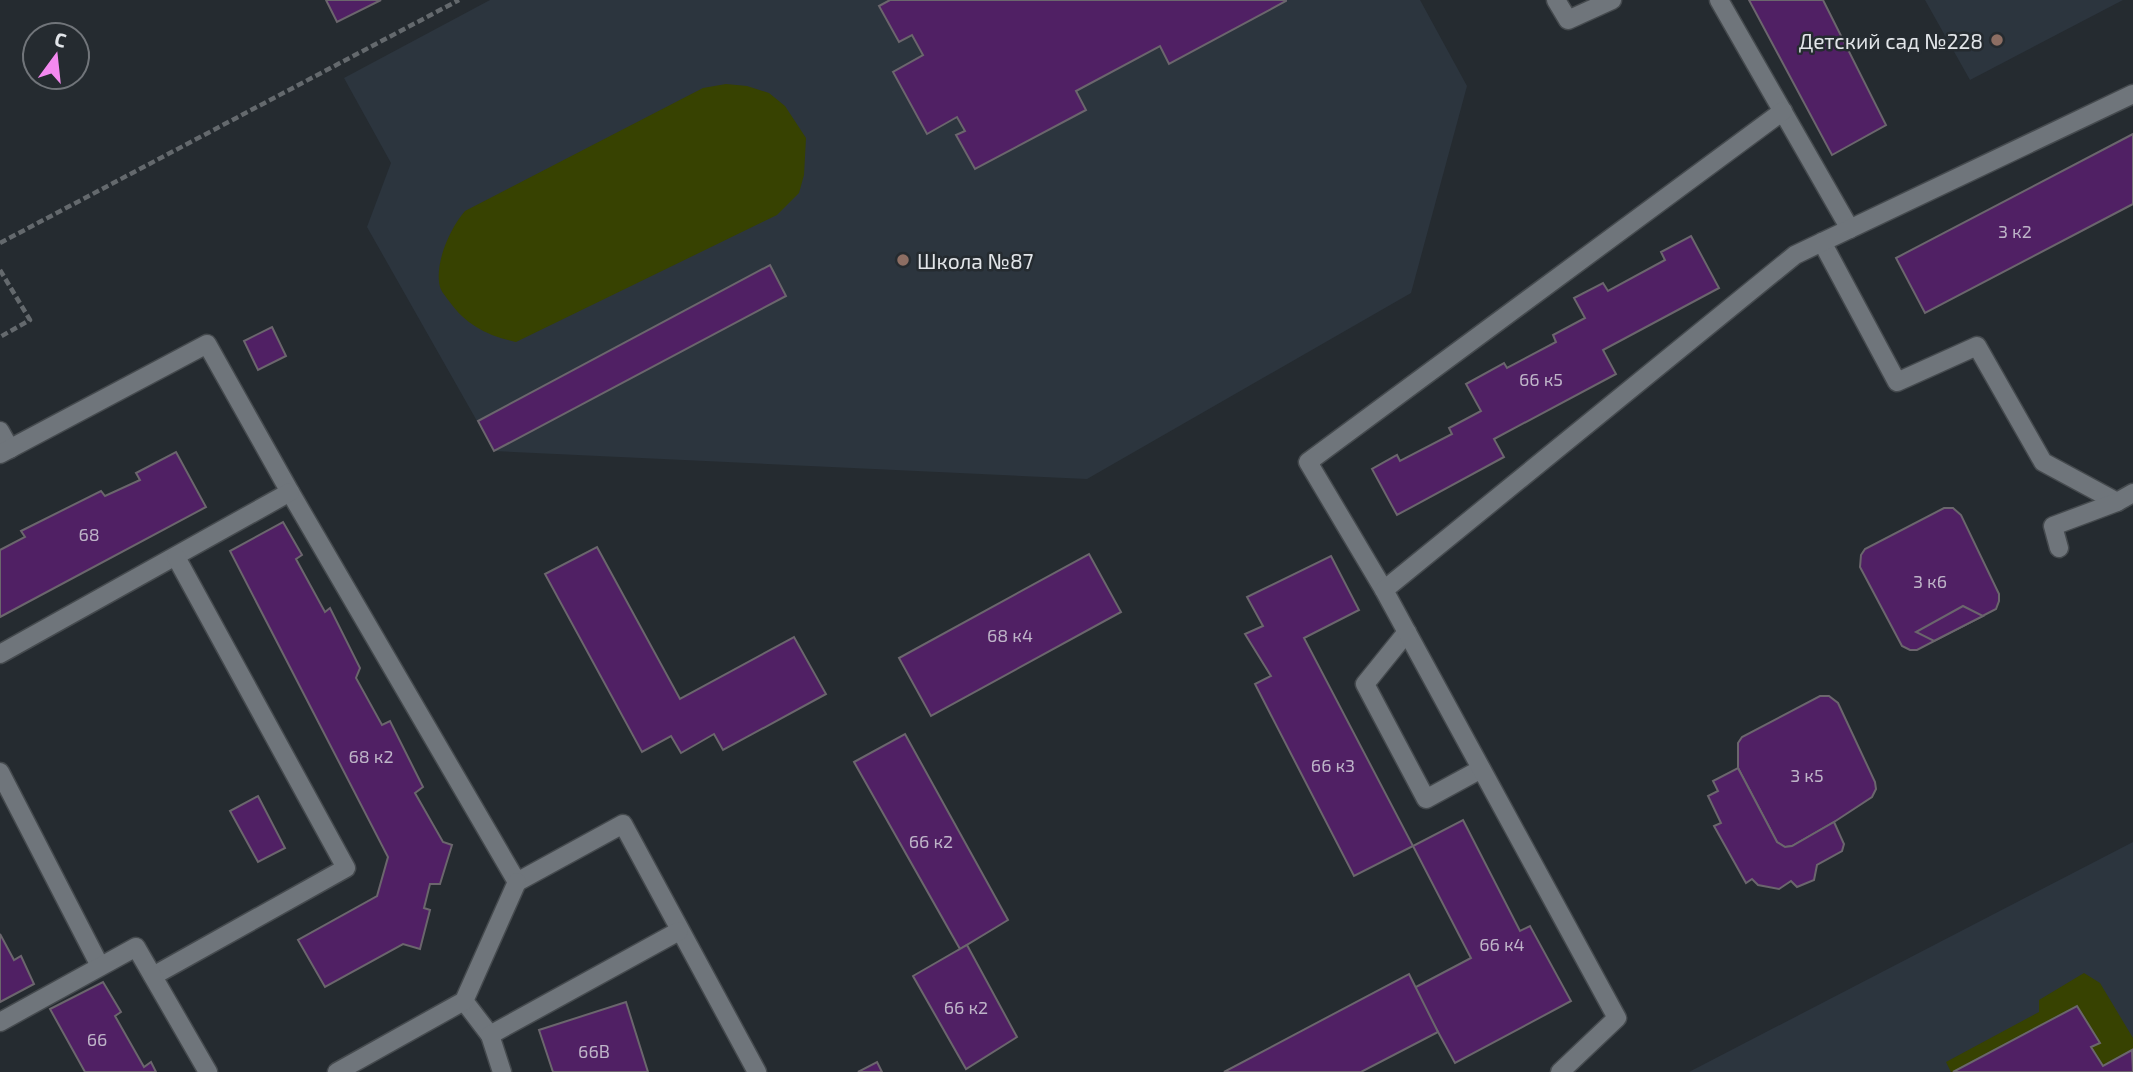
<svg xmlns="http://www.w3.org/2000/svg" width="2133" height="1072" viewBox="0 0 2133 1072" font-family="'Exo 2',sans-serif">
<rect width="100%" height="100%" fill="#252b30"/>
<g fill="#2c353e">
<polygon points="490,0 1420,0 1467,86 1411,293 1087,479 494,451 367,227 391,163 344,78"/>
<polygon points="1925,0 2123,0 1970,80"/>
<polygon points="2133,842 2133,1072 1689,1072"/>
</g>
<g fill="#374201">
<path d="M726,84L747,86L769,93L785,106L806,138L804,175L799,193L777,215L516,342C488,336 466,325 449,301C446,297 441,291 440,287C434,264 450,228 465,211L703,88Z"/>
<polygon points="2084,973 2100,983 2133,1038 2133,1072 1951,1072 1946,1062 2039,1012 2039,1000"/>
</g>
<g fill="#502064" stroke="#6b666d" stroke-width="2">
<polygon points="326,0 381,0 337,22"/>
<polygon points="890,0 1286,0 1286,1 1169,64 1160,46 1076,91 1086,110 975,169 956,135 965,131 957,117 927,134 893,72 923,55 912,35 899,42 879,6"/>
<polygon points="1749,0 1823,0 1886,125 1832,155"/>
<polygon points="2133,134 2133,204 1925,313 1896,258"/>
<polygon points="1691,236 1719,288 1603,350 1616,374 1494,439 1504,457 1397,515 1372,469 1397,455 1400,461 1452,434 1449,428 1481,411 1466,384 1504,363 1507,368 1556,342 1553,335 1585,318 1574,298 1603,283 1608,291 1665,260 1661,252"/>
<polygon points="770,265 786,296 494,451 478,421"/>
<polygon points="272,327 286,356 258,370 244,341"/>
<polygon points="176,452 206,507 0,617 0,550 25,537 21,531 101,491 105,496 140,480 136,473"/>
<polygon points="1944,508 1953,508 1961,515 1999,594 1999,601 1996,609 1917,650 1910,650 1902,646 1860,567 1861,555 1865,549"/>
<polygon points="283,522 302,555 296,559 325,612 330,608 360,668 356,678 382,725 390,721 423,787 415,793 443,842 452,845 440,884 430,884 424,908 430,910 420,949 403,944 325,987 298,940 377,896 388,857 230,551"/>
<polygon points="597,547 680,699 794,637 826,694 723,750 714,734 681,753 671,736 642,752 545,574"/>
<polygon points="1089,554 1121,612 931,716 899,658"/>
<polygon points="1331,556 1359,610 1304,638 1413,846 1354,876 1255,684 1271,676 1245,634 1263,626 1247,597"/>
<polygon points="1963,606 1983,616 1934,641 1916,632"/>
<polygon points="1820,696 1829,696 1838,703 1875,782 1876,789 1872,797 1834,822 1792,846 1785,847 1777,842 1738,768 1738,743 1742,737"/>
<polygon points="905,734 1008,920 960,949 854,762"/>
<polygon points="1738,768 1777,842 1785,847 1792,846 1834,822 1844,844 1842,851 1817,865 1814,880 1797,887 1791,881 1779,889 1758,885 1752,879 1746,883 1714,826 1721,823 1708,796 1718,791 1713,781"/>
<polygon points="258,796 285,848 258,862 230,811"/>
<polygon points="1463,820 1520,931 1530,926 1571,1001 1455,1063 1414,988 1471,958 1413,846"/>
<polygon points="0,934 14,960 21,956 34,984 0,1002"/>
<polygon points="967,945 1017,1037 966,1069 913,976"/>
<polygon points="1409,974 1438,1032 1361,1072 1224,1072"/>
<polygon points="103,982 121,1012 115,1016 144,1067 151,1062 156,1072 85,1072 50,1009"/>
<polygon points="626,1002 648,1072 553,1072 539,1030"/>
<polygon points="2077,1006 2100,1043 2091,1047 2103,1066 2132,1050 2133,1072 1953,1072"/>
<polygon points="877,1062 882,1072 858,1072"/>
</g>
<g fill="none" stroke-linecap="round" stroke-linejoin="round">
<defs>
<g id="lane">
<polyline points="1556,0 1568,20 1612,0"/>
<polyline points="1719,0 1850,229"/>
<polyline points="1822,242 1897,382 1977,346 2043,462 2117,502"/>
<polyline points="0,431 10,449"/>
<polyline points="0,454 207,344 290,492 517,882 623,824 757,1072"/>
<polyline points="2059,548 2053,526 2117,502 2133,493"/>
<polyline points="1384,590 1308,462 1783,111"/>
<polyline points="1407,632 1365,684 1426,799 1481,769"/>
<polyline points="0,654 290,492"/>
<polyline points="0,772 100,966"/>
<polyline points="153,976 346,868 176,557"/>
<polyline points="464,1001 490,1035"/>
<polyline points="0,1022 136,947 208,1072"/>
<polyline points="337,1072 464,1001 517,882"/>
<polyline points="502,1072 490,1035 679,931"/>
<polyline points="1560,1072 1617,1018 1384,590 1795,255 2133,94"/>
</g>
</defs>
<use href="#lane" stroke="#454a4e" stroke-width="21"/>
<g stroke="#64696d" stroke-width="4.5" stroke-dasharray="7 3.5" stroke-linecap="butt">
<polyline points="0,243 459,0"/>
<polyline points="0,270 30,320 0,337"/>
</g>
<use href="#lane" stroke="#6f757b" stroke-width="18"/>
</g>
<g fill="#8d6e63" stroke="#252b30" stroke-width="2.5">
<circle cx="1997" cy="40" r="7"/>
<circle cx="903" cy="260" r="7"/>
</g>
<g text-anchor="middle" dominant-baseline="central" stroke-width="5" stroke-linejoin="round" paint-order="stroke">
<g font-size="18" fill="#beb4c8">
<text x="2015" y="231">3 к2</text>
<text x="1541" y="379">66 к5</text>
<text x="89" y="534">68</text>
<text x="1930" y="581">3 к6</text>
<text x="1010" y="635">68 к4</text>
<text x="371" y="756">68 к2</text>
<text x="1333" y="765">66 к3</text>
<text x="1807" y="775">3 к5</text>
<text x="931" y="841">66 к2</text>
<text x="1502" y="944">66 к4</text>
<text x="966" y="1007">66 к2</text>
<text x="97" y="1039">66</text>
<text x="594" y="1051">66В</text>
</g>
<g font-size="21" fill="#e2e5e9" stroke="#252b30" text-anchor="end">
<text x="1983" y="40">Детский сад №228</text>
<text x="917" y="260" text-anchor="start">Школа №87</text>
</g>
</g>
<g transform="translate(56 56) rotate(15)"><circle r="33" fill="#252b30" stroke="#71757a" stroke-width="2"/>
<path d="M0-5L12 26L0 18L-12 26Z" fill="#f489f0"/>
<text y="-10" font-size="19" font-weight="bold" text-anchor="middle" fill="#e2e5e9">С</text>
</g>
</svg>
